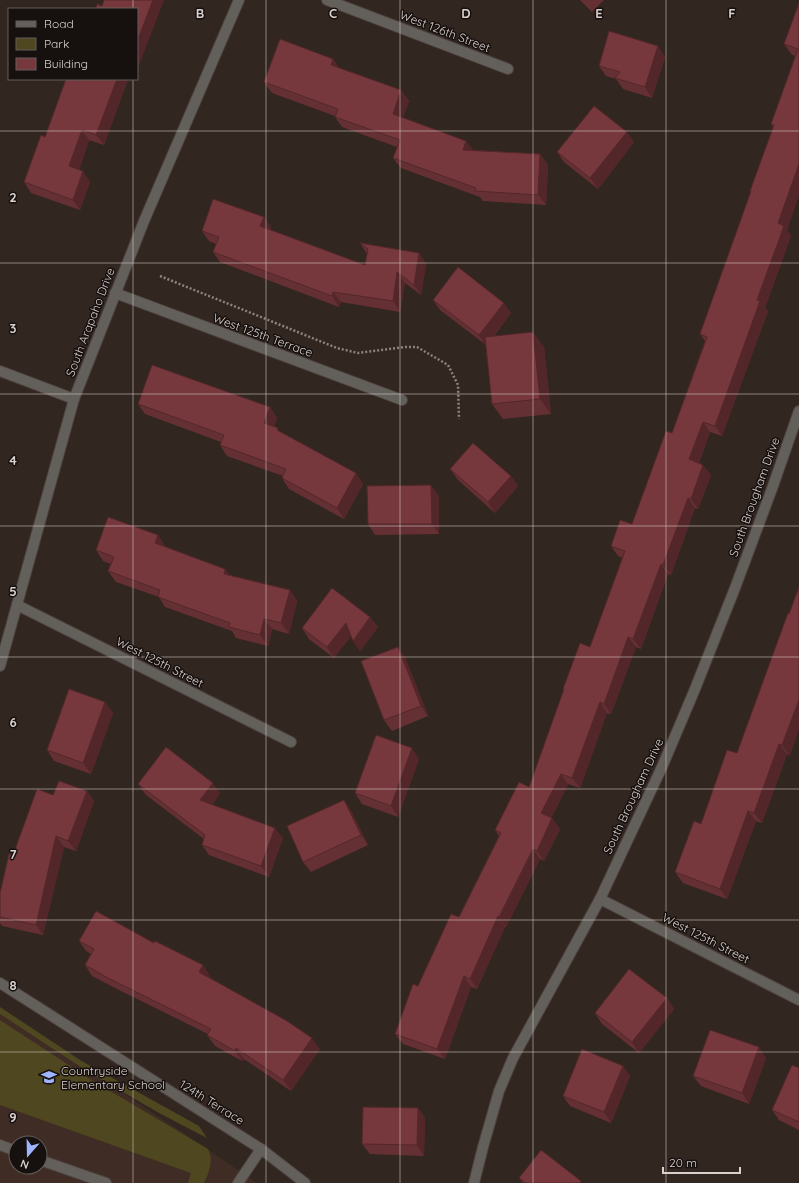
<svg xmlns="http://www.w3.org/2000/svg" width="799" height="1183" viewBox="0 0 799 1183" font-family="Quicksand,sans-serif">
<rect width="100%" height="100%" fill="#322621"/>
<path fill="#3f2d25" fill-rule="evenodd" d="M0,1011L210,1151L257,1183H0ZM16,1143H40V1167H16Z"/>
<g fill="#4f471f">
<polygon points="0,1007 80,1060 199,1126 207,1138 159,1113 90,1073 0,1014"/>
<path d="M0,1020L90,1079L208,1149C214,1159 209,1173 204,1183H188L191,1173L0,1105Z"/>
</g>
<g fill="none" stroke-linecap="round" stroke-linejoin="round">
<defs>
<g id="service">
<polyline points="0,1145 16,1151"/>
<polyline points="40,1160 106,1183"/>
<polyline points="238,1183 261,1149"/>
</g>
<g id="minor">
<polyline points="327,0 508,69"/>
<polyline points="115,293 402,400"/>
<polyline points="0,371 74,399"/>
<polyline points="17,605 291,742"/>
<polyline points="600,899 799,1000"/>
<polyline points="0,983 261,1149 305,1183"/>
<polyline points="474,1183 483,1147 499,1091 513,1058 600,899 662,767 695,689 735,588 773,486 799,411"/>
</g>
<polyline id="tertiary" points="0,666 74,399 144,221 239,0"/>
</defs>
<use href="#service" stroke="#4d413d" stroke-width="12"/>
<use href="#minor" stroke="#4d413d" stroke-width="12"/>
<use href="#tertiary" stroke="#4d413d" stroke-width="12"/>
<polyline stroke="#8d837f" stroke-width="2.5" stroke-dasharray="2 2" stroke-linecap="butt" points="160,276 337,348 358,353 405,347 417,347 448,365 458,385 459,419"/>
<use href="#service" stroke="#635f5a" stroke-width="10"/>
<use href="#minor" stroke="#635f5a" stroke-width="10"/>
<use href="#tertiary" stroke="#635f5a" stroke-width="10"/>
</g>
<g fill="#653034">
<polygon points="580,0 604,0 592,12"/>
<polygon points="799,3 799,195 787,230 791,236 765,308 768,311 722,436 710,432 699,463 711,475 698,509 695,508 671,575 668,574 641,649 636,647 611,714 607,713 580,788 568,784 551,818 560,829 544,861 540,859 506,927 505,927 477,989 471,987 445,1059 403,1044 395,1034 418,986 459,917 499,836 495,830 529,787 564,691 563,689 590,647 623,558 618,556 611,546 632,524 672,433 705,341 700,334 751,192 750,191 773,127 771,124 796,56 792,55 784,44"/>
<polygon points="665,57 652,98 623,89 616,79 606,76 599,66"/>
<polygon points="333,59 339,68 401,90 409,101 403,117 473,150 540,154 548,165 546,205 483,201 480,197 401,168 393,158 397,147 342,127 335,117 335,116 272,93 264,82"/>
<polygon points="66,79 128,79 104,145 89,140 79,170 90,182 80,210 31,193 24,182 45,137"/>
<polygon points="634,142 598,189 564,162 557,152"/>
<polygon points="264,217 271,228 270,230 365,265 367,254 360,243 419,253 426,264 421,295 405,283 400,312 341,302 339,307 220,262 213,252 216,244 209,241 202,231"/>
<polygon points="433,300 511,313 494,336 544,347 551,414 503,419 492,404 486,345 440,310"/>
<polygon points="138,404 270,407 277,418 274,426 282,433 363,484 344,519 289,489 282,478 283,476 227,456 220,445 221,442 145,414"/>
<polygon points="450,469 511,476 518,486 495,513 458,480"/>
<polygon points="439,496 439,534 375,535 368,524"/>
<polygon points="158,535 165,546 165,547 230,575 290,590 297,601 289,634 272,629 268,646 236,638 232,631 165,607 159,597 116,582 108,571 111,564 103,561 96,550"/>
<polygon points="788,613 790,756 787,754 762,823 756,821 727,899 683,883 675,872 737,753"/>
<polygon points="370,617 378,627 360,651 351,636 334,658 309,639 302,628"/>
<polygon points="405,657 428,716 392,731 384,720"/>
<polygon points="105,702 113,713 91,774 54,761 47,750"/>
<polygon points="419,759 398,817 362,804 355,793"/>
<polygon points="138,784 220,793 212,805 283,838 269,877 209,855 202,845 204,839 146,795"/>
<polygon points="87,791 94,801 76,851 64,847 43,935 2,926 0,923 0,893 13,855 53,795"/>
<polygon points="344,800 351,811 368,845 311,872 303,862"/>
<polygon points="79,941 210,976 209,978 320,1049 291,1091 244,1059 242,1061 215,1046 207,1035 208,1034 115,988 92,976 85,965 91,954 86,951"/>
<polygon points="667,998 674,1009 639,1053 602,1024 595,1013"/>
<polygon points="766,1058 749,1104 701,1086 693,1076"/>
<polygon points="623,1066 630,1076 611,1123 570,1106 563,1096"/>
<polygon points="799,1068 799,1130 779,1120 772,1110"/>
<polygon points="418,1108 425,1118 424,1156 370,1154 362,1144"/>
<polygon points="519,1178 583,1183 523,1183"/>
</g>
<g fill="#53272a">
<polygon points="153,0 164,0 138,68 137,66 137,42"/>
<polygon points="658,46 665,57 652,98 645,87"/>
<polygon points="333,59 340,69 331,65"/>
<polygon points="117,79 128,79 104,145 96,135"/>
<polygon points="401,90 409,101 400,124 393,114"/>
<polygon points="82,130 89,140 77,177 69,166"/>
<polygon points="627,132 634,142 598,189 590,178"/>
<polygon points="466,141 474,151 463,150"/>
<polygon points="540,154 548,165 546,205 538,195"/>
<polygon points="799,164 799,195 787,230 791,236 765,308 768,311 722,436 715,426 757,300 778,223"/>
<polygon points="83,171 90,182 80,210 73,200"/>
<polygon points="264,217 271,228 268,237 260,226"/>
<polygon points="419,253 426,264 421,295 414,285"/>
<polygon points="397,272 405,283 400,312 393,301"/>
<polygon points="333,292 341,302 339,307 332,296"/>
<polygon points="504,303 511,313 486,346 479,335"/>
<polygon points="533,332 544,347 551,414 540,399"/>
<polygon points="270,407 277,418 272,433 264,423"/>
<polygon points="703,422 710,432 696,470 689,459"/>
<polygon points="703,465 711,475 698,509 691,499"/>
<polygon points="356,473 363,484 344,519 337,508"/>
<polygon points="511,476 518,486 495,513 488,502"/>
<polygon points="431,485 439,496 439,534 432,524"/>
<polygon points="688,498 695,508 671,575 663,565"/>
<polygon points="158,535 165,546 162,554 155,543"/>
<polygon points="661,564 668,574 641,649 633,639"/>
<polygon points="225,569 233,579 224,574"/>
<polygon points="290,590 297,601 289,634 281,623"/>
<polygon points="370,617 378,627 360,651 353,641"/>
<polygon points="264,619 272,629 268,646 260,635"/>
<polygon points="346,623 353,633 334,658 327,647"/>
<polygon points="628,637 636,647 611,714 604,704"/>
<polygon points="398,647 405,657 428,716 421,706"/>
<polygon points="799,700 799,730 790,756 782,745"/>
<polygon points="105,702 113,713 91,774 83,763"/>
<polygon points="600,702 607,713 580,788 572,778"/>
<polygon points="779,744 787,754 762,823 754,813"/>
<polygon points="412,748 419,759 398,817 391,806"/>
<polygon points="561,774 568,784 549,823 541,813"/>
<polygon points="213,783 220,793 207,811 200,800"/>
<polygon points="87,791 94,801 76,851 68,841"/>
<polygon points="344,800 351,811 368,845 361,835"/>
<polygon points="748,811 756,821 727,899 720,889"/>
<polygon points="552,818 560,829 544,861 537,851"/>
<polygon points="275,828 283,838 269,877 261,866"/>
<polygon points="56,836 64,847 43,935 36,925"/>
<polygon points="533,849 540,859 506,927 499,917"/>
<polygon points="498,916 505,927 477,989 470,979"/>
<polygon points="203,965 210,976 206,983 199,972"/>
<polygon points="464,976 471,987 445,1059 437,1049"/>
<polygon points="667,998 674,1009 639,1053 632,1042"/>
<polygon points="312,1038 320,1049 291,1091 283,1080"/>
<polygon points="759,1047 766,1058 749,1104 742,1093"/>
<polygon points="236,1048 244,1059 242,1061 235,1051"/>
<polygon points="623,1066 630,1076 611,1123 604,1112"/>
<polygon points="418,1108 425,1118 424,1156 417,1145"/>
</g>
<g fill="#76383c" stroke="#53272a">
<polygon points="104,0 153,0 137,42 137,9 96,9 97,4 102,6"/>
<polygon points="799,3 799,164 778,223 784,226 757,300 760,301 715,426 703,422 689,459 703,465 691,499 688,498 663,565 661,564 633,639 628,637 604,704 600,702 572,778 561,774 541,813 552,818 537,851 533,849 499,917 498,916 470,979 464,976 437,1049 395,1034 413,984 418,986 451,914 459,917 501,833 495,830 519,782 529,787 564,689 563,689 580,643 590,647 625,551 611,546 620,520 632,524 666,431 672,433 707,337 700,334 751,191 750,191 774,125 771,124 798,49 784,44"/>
<polygon points="609,31 658,46 645,87 615,78 620,72 599,66"/>
<polygon points="280,39 333,59 331,65 401,90 393,114 466,141 463,150 540,154 538,195 475,191 476,188 393,158 400,140 335,117 338,109 264,82"/>
<polygon points="66,79 117,79 96,135 82,130 69,166 83,171 73,200 24,182 41,135 45,137"/>
<polygon points="594,106 627,132 590,178 557,152"/>
<polygon points="213,199 264,217 260,226 365,265 368,249 360,243 419,253 414,285 397,272 393,301 333,292 332,296 213,252 219,237 202,231"/>
<polygon points="458,267 504,303 479,335 433,300"/>
<polygon points="533,332 540,399 492,404 485,337"/>
<polygon points="152,365 270,407 264,423 278,428 277,430 356,473 337,508 282,478 286,469 220,445 224,435 138,404"/>
<polygon points="473,443 511,476 488,502 450,469"/>
<polygon points="431,485 432,524 368,524 367,486"/>
<polygon points="108,517 158,535 155,543 225,569 224,574 290,590 281,623 264,619 260,635 229,627 230,623 158,597 160,590 108,571 114,557 96,550"/>
<polygon points="799,587 799,700 782,745 779,744 754,813 748,811 720,889 675,872 694,821 701,824 727,750 737,753 788,613 789,614"/>
<polygon points="332,588 370,617 353,641 346,623 327,647 302,628"/>
<polygon points="398,647 421,706 384,720 361,661"/>
<polygon points="69,689 105,702 83,763 47,750"/>
<polygon points="376,735 412,748 391,806 355,793"/>
<polygon points="166,747 213,783 200,800 275,828 261,866 202,845 205,835 138,784"/>
<polygon points="59,781 87,791 68,841 56,836 36,925 0,917 0,893 9,854 13,855 37,789 53,795"/>
<polygon points="344,800 361,835 303,862 287,826"/>
<polygon points="96,911 154,943 155,941 203,965 199,972 287,1021 312,1038 283,1080 236,1048 235,1051 207,1035 211,1029 108,978 85,965 94,949 79,941"/>
<polygon points="629,969 667,998 632,1042 595,1013"/>
<polygon points="710,1030 759,1047 742,1093 693,1076"/>
<polygon points="582,1049 623,1066 604,1112 563,1096"/>
<polygon points="792,1065 799,1068 799,1122 772,1110"/>
<polygon points="363,1107 418,1108 417,1145 362,1144"/>
<polygon points="541,1150 581,1181 580,1183 526,1183 519,1178"/>
</g>
<path fill="none" stroke="#dad1ce" stroke-width="1" stroke-opacity="0.55" d="M133,0V9M266,0V1183M400,0V1183M533,0V1183M666,0V1183M133,79V1183M0,131H799M0,263H799M0,394H799M0,526H799M0,657H799M0,789H799M0,920H799M0,1052H799"/>
<defs>
<symbol id="school-bare" viewBox="-9 -9 18 18"><path d="M0-5L7-2L0 1L-7-2ZM-4 1L0 2.5L4 1V4Q0 6-4 4Z" fill="#9eb4fd" stroke="#16100e" stroke-width="2.5" paint-order="stroke"/></symbol>
</defs>
<g fill-rule="evenodd">
<use href="#school-bare" x="38" y="1066" width="22" height="22"/>
</g>
<g text-anchor="middle" dominant-baseline="central" stroke-width="3" stroke-linejoin="round" paint-order="stroke">
<g font-size="12" fill="#dad1ce" stroke="#16100e">
<text transform="translate(445 31) rotate(21)">West 126th Street</text>
<text transform="translate(90 322) rotate(-69)">South Arapaho Drive</text>
<text transform="translate(263 335) rotate(20)">West 125th Terrace</text>
<text transform="translate(754 497) rotate(-70)">South Brougham Drive</text>
<text transform="translate(160 662) rotate(27)">West 125th Street</text>
<text transform="translate(633 796) rotate(-65)">South Brougham Drive</text>
<text transform="translate(706 938) rotate(27)">West 125th Street</text>
<text transform="translate(212 1102) rotate(32)">124th Terrace</text>
</g>
<g font-size="12" fill="#dad1ce" stroke="#16100e" text-anchor="start">
<text x="61" y="1070">Countryside<tspan x="61" dy="14">Elementary School</tspan></text>
</g>
</g>
<g font-size="13" text-anchor="middle" font-weight="bold" fill="#dad1ce" stroke="#16100e" stroke-width="3" stroke-linejoin="round" paint-order="stroke">
<text x="200" y="18">B</text>
<text x="333" y="18">C</text>
<text x="466" y="18">D</text>
<text x="599" y="18">E</text>
<text x="732" y="18">F</text>
<text x="13" y="202">2</text>
<text x="13" y="333">3</text>
<text x="13" y="465">4</text>
<text x="13" y="596">5</text>
<text x="13" y="727">6</text>
<text x="13" y="859">7</text>
<text x="13" y="990">8</text>
<text x="13" y="1122">9</text>
</g>
<rect x="8" y="8" width="130" height="72" fill="#16100e" stroke="#645d5b"/>
<rect x="16" y="21" width="20" height="6" fill="#635f5a" stroke="#645d5b"/>
<text x="44" y="28" font-size="12" fill="#dad1ce">Road</text>
<rect x="16" y="38" width="20" height="12" fill="#4f471f" stroke="#645d5b"/>
<text x="44" y="48" font-size="12" fill="#dad1ce">Park</text>
<rect x="16" y="58" width="20" height="12" fill="#76383c" stroke="#645d5b"/>
<text x="44" y="68" font-size="12" fill="#dad1ce">Building</text>
<g transform="translate(28 1155) rotate(200)"><circle r="19" fill="#16100e" stroke="#645d5b"/>
<path d="M0-3L7 15L0 10L-7 15Z" fill="#9eb4fd"/>
<text y="-6" font-size="11" font-weight="bold" text-anchor="middle" fill="#dad1ce">N</text>
</g>
<path d="M663 1167v6h77v-6" fill="none" stroke="#dad1ce" stroke-width="2"/>
<text x="669" y="1167" font-size="12" fill="#dad1ce" stroke="#16100e" stroke-width="3" paint-order="stroke">20 m</text>
</svg>
